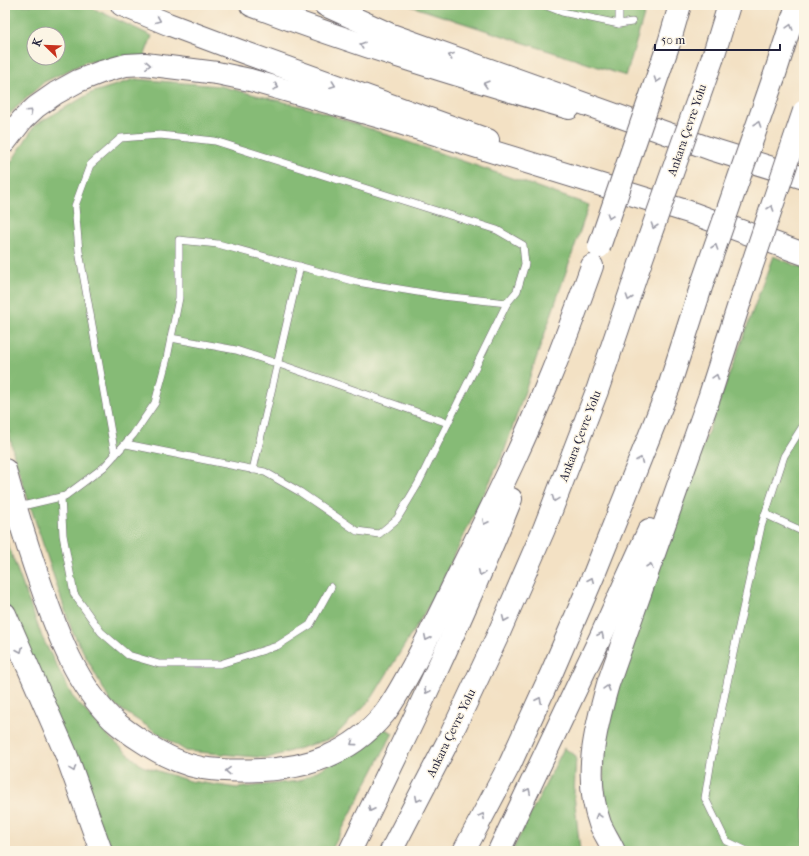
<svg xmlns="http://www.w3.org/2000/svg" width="809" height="856" viewBox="0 0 809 856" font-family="'IM FELL French Canon',serif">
<rect width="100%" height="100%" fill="#fcf5e5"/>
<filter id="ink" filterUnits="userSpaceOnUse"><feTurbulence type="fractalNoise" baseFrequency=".025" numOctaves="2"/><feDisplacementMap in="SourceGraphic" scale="8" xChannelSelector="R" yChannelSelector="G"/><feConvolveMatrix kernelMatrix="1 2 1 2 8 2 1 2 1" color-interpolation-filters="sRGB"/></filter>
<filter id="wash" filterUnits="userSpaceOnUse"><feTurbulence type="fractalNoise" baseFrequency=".012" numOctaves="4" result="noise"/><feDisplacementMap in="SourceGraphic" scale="16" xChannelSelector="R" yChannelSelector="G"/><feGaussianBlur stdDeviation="0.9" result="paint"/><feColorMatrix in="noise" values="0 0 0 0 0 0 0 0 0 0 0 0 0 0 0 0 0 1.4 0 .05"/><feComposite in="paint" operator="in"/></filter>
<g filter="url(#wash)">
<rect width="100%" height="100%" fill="#f3e1c4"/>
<g fill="#86bb76" stroke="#546e58" fill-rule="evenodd">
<path d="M5,5H86L152,36L144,57L86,62L44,82L5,118ZM34,34H58V58H34Z"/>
<polygon points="408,5 647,5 626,76"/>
<polygon points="135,79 220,86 316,110 589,205 504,452 436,594 372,698 333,738 268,758 186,751 111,703 72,631 15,460 5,415 5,172 35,125 91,93"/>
<polygon points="773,256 804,269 804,851 623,851 605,800 601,736 636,627"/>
<polygon points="5,537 42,637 72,696 109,737 142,766 190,781 237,788 299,781 342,757 379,726 393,733 331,851 109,851 32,668 5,599"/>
<polygon points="564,748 576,756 574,794 580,851 512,851"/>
</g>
</g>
<g filter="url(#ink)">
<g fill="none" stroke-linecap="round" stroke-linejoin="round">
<defs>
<g id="lane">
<polyline points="544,5 562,12 619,24 632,22"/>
<polyline points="619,24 619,5"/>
<polyline points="171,338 236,350 285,366 448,423"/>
<polyline points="126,444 265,472 300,492 357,531 379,534 397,519 418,484 507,303"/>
<polyline points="253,470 300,266"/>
<polyline points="61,497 63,535 74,594 101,632 128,655 159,664 220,664 277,646 310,625 331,587"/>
<polyline points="18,507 65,496 104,467 133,435 155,403 167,358 179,298 179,240 218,244 357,282 442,296 507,303 517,291 525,264 523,245 497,230 215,141 160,135 121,138 90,165 75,206 79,251 115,455"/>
<polyline points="765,514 804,532"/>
<polyline points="747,851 726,841 705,798 711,761 733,654 761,527 784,456 804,424"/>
</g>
<g id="primary">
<polyline points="122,5 168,24 240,51 488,140"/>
<path d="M251,5C356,45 462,77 569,108"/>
</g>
<g id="highway">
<polyline points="325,5 389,34 711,149 804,178"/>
<polyline points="669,43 680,5"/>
<polyline points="713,57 729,5"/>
<polyline points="774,77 797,5"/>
<polyline points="5,142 22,120 36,107 56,93 78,81 101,72 126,65 145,64 217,73 250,80 380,117 689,212 804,254"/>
<path d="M5,470C16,510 28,549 42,588C58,635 77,685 113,720C122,728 132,735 143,742C161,754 180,764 202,768C221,771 241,771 261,770C310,768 352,753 384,714C395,700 403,684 412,668C427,640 441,611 455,582C487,516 521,450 548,382C564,344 578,305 592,266"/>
<polyline points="5,614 66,754 101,851"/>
<path d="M350,851C407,735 463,619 511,499"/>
<polyline points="391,851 447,743 498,635 544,529 597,391 641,261"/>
<polyline points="464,851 510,764 552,672 595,572 669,387 702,284"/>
<polyline points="499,851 602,634 649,530"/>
<path d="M614,851C610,842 604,833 600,824C583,777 595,730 608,684L709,398L741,298"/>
</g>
</defs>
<use href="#lane" stroke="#6b656b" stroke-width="8"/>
<use href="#primary" stroke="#6b656b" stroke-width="24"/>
<use href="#highway" stroke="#6b656b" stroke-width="24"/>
<use href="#lane" stroke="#fff" stroke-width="7"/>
<use href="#primary" stroke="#fff" stroke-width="22"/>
<use href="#highway" stroke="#fff" stroke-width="22"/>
<defs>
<g id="highway-bridge">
<polyline points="599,247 669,43"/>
<polyline points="641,261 713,57"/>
<polyline points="702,284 774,77"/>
<polyline points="741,298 804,111"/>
</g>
</defs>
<use href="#highway-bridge" stroke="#6b656b" stroke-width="24" stroke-linecap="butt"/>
<use href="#highway-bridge" stroke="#fff" stroke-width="22"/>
</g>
<defs><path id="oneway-chevron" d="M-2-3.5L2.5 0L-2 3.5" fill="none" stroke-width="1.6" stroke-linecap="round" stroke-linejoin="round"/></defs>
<g stroke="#9c9ca7">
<use href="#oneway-chevron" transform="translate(158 20) rotate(23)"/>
<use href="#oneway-chevron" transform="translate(790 27) rotate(-73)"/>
<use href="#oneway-chevron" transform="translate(362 45) rotate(-161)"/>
<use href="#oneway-chevron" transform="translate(451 56) rotate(-160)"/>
<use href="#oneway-chevron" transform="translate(148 65) rotate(3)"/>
<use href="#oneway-chevron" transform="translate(657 80) rotate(109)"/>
<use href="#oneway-chevron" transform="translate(486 84) rotate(-164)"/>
<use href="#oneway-chevron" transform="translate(333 85) rotate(20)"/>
<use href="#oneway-chevron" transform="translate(276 87) rotate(16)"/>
<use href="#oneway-chevron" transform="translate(30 112) rotate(-43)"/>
<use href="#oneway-chevron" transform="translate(758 124) rotate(-71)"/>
<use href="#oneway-chevron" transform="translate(771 208) rotate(-71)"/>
<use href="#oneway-chevron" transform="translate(610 216) rotate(109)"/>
<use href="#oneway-chevron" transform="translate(654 226) rotate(109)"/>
<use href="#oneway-chevron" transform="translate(715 247) rotate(-71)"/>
<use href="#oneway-chevron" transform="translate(629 298) rotate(109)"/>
<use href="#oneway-chevron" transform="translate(716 377) rotate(-72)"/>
<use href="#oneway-chevron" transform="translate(640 460) rotate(-68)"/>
<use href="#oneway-chevron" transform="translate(555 499) rotate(111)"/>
<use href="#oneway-chevron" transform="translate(485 522) rotate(116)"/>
<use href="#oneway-chevron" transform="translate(650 566) rotate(-71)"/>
<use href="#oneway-chevron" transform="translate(481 573) rotate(114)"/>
<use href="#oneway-chevron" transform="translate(591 580) rotate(-67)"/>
<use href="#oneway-chevron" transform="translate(505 619) rotate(113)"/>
<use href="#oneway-chevron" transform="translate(601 635) rotate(-65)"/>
<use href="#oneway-chevron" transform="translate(427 638) rotate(116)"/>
<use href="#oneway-chevron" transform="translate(20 650) rotate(67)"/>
<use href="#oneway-chevron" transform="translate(607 688) rotate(-74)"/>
<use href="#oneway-chevron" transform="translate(427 691) rotate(115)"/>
<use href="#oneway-chevron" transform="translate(539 700) rotate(-65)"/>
<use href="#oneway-chevron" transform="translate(353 743) rotate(144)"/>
<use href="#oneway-chevron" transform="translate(73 769) rotate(69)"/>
<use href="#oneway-chevron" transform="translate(228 771) rotate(-178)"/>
<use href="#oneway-chevron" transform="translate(528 791) rotate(-64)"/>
<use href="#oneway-chevron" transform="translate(418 799) rotate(117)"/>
<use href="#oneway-chevron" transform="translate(371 809) rotate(116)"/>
<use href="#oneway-chevron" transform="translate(482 816) rotate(-62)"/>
<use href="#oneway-chevron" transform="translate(598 816) rotate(-106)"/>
</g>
</g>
<g text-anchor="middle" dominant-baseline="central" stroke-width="3" stroke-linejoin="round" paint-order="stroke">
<g font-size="12" fill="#22223b" stroke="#fcf5e5">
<text transform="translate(687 130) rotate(-71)">Ankara Çevre Yolu</text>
<text transform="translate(580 436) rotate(-69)">Ankara Çevre Yolu</text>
<text transform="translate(451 733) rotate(-64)">Ankara Çevre Yolu</text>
</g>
</g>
<rect width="809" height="856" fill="none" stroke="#fcf5e5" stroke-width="20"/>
<g transform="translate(46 46) rotate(293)"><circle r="19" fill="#fcf5e5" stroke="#a5a1a1"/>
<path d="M0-3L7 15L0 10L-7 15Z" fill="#c8321e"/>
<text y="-6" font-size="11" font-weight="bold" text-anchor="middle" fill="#22223b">K</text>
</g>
<path d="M655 44v6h125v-6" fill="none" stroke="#22223b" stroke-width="2"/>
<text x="661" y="44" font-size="12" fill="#22223b" stroke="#fcf5e5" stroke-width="3" paint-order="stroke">50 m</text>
</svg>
